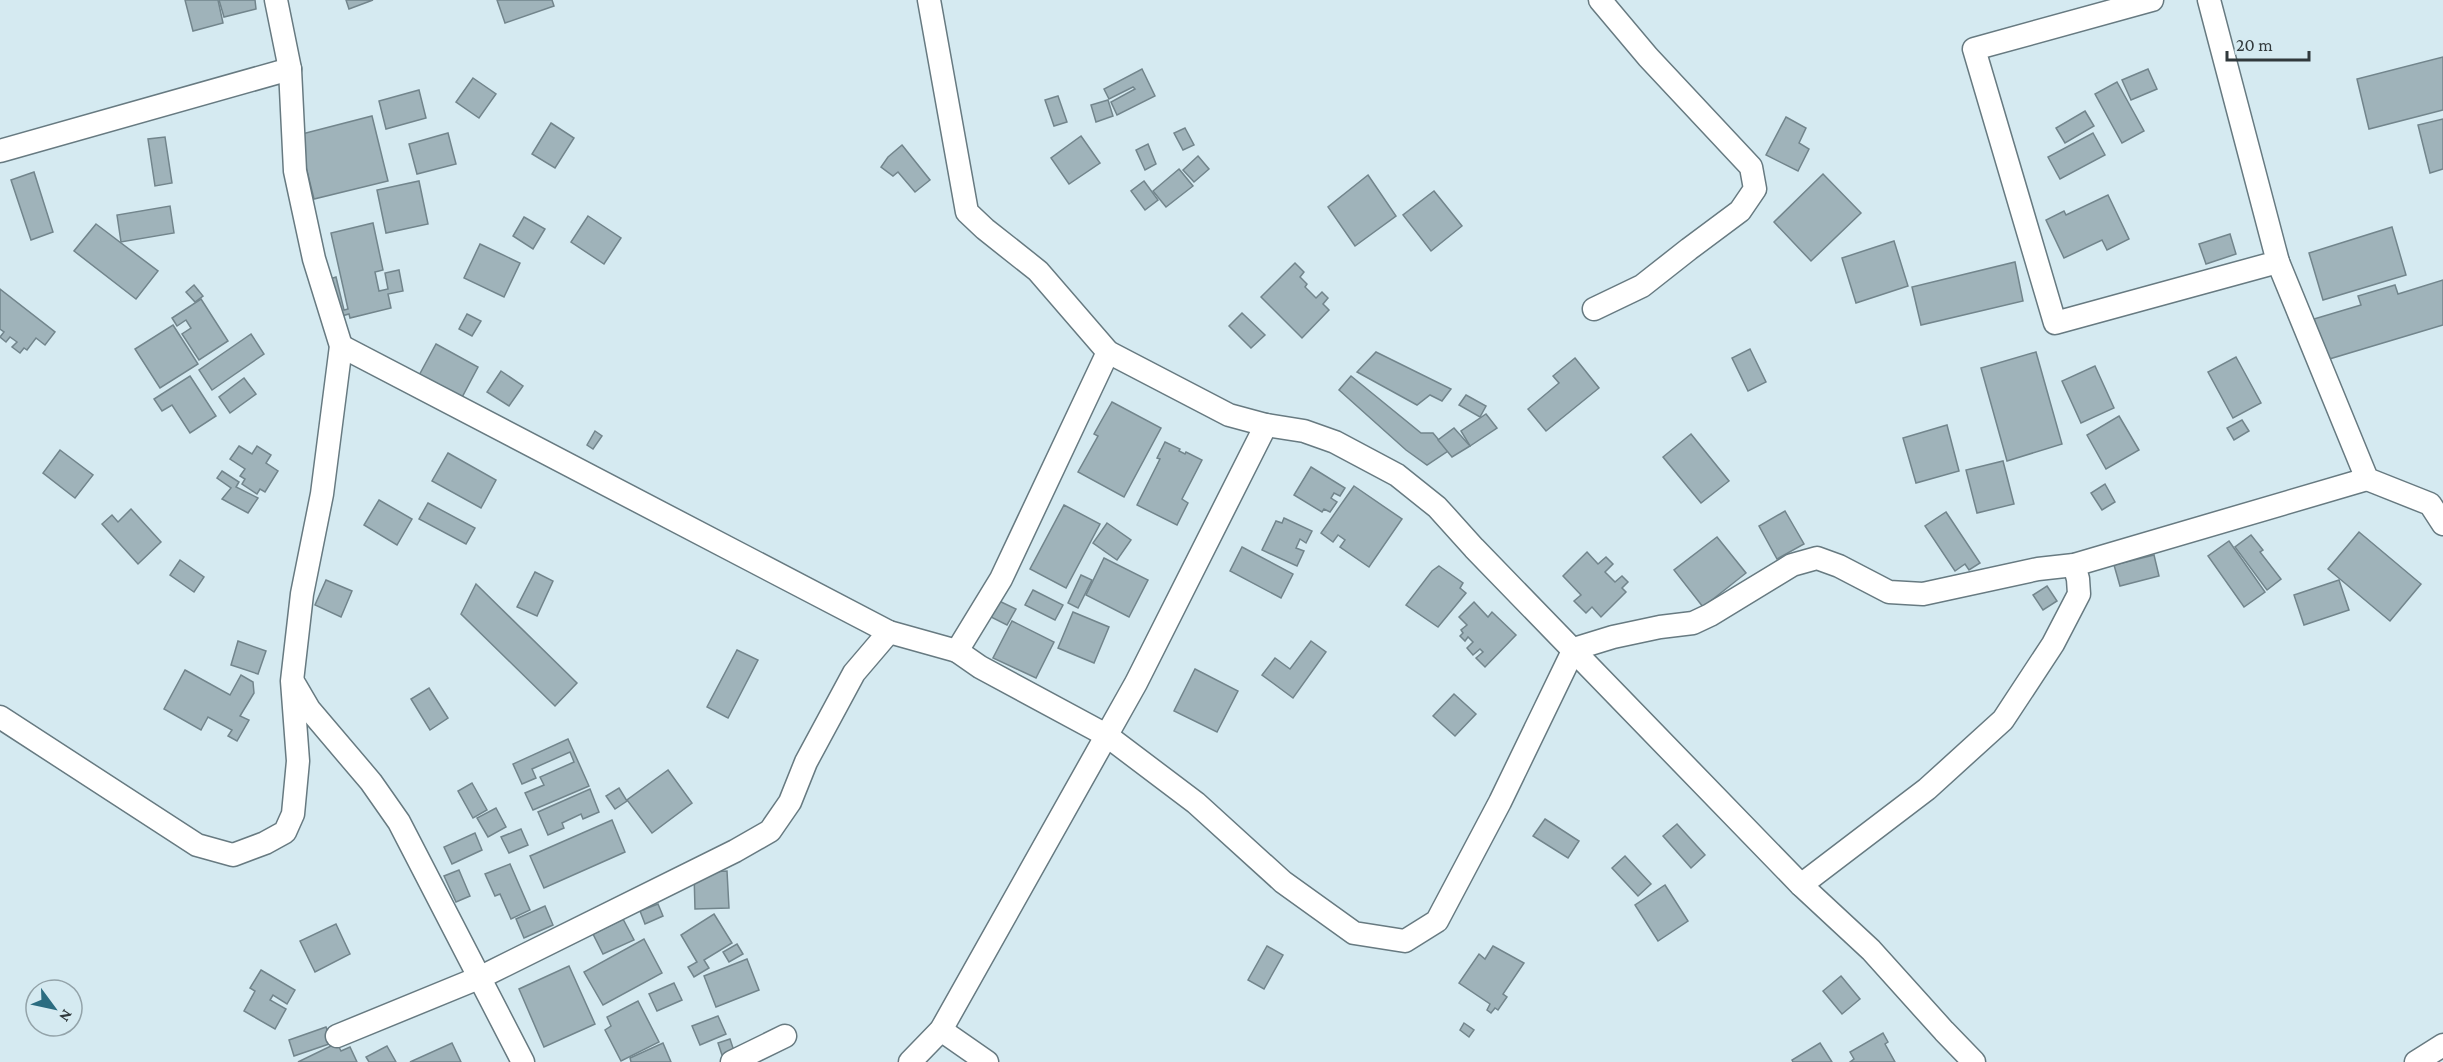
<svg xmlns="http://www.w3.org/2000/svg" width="2443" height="1062" viewBox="0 0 2443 1062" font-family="'Crimson Pro',serif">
<rect width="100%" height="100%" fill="#d5eaf1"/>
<g fill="#9fb3ba" stroke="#72858c" stroke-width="1.5">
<polygon points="185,0 218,0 223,23 193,31"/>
<polygon points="219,0 255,0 256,9 224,17"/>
<polygon points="346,0 373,0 349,9"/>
<polygon points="497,0 552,0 554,6 505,23"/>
<polygon points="2443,57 2443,110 2369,129 2357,79"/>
<polygon points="1142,69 1155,96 1117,115 1111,102 1135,89 1133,87 1109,99 1104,89"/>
<polygon points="2148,69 2157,89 2131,100 2122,80"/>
<polygon points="473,78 496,94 479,118 456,102"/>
<polygon points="2117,82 2144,131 2122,143 2095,94"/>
<polygon points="419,90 426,118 386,129 379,101"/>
<polygon points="1058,96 1067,122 1054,126 1045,100"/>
<polygon points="1108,100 1113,116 1096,122 1091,105"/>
<polygon points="2085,111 2094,126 2065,143 2056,128"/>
<polygon points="372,116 388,181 314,199 298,135"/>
<polygon points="1786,117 1806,128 1799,143 1809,149 1798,171 1766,155"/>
<polygon points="2443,119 2443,169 2430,173 2418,125"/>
<polygon points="551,123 574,138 555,168 532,154"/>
<polygon points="1185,128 1194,145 1183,150 1174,133"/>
<polygon points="448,133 456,164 417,174 409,144"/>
<polygon points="2093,133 2105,155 2060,179 2048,157"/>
<polygon points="1081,136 1100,163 1069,184 1051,158"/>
<polygon points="165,137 172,183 155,186 148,139"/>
<polygon points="1148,144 1156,164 1145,170 1136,150"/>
<polygon points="902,145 930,180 915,192 898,172 893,176 881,167 888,157"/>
<polygon points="1198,156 1209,169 1194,182 1183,170"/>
<polygon points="1179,169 1193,186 1166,207 1153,191"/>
<polygon points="34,172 53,232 31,240 11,180"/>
<polygon points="1823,174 1861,213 1811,261 1774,222"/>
<polygon points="1368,175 1396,216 1355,246 1328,207"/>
<polygon points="419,181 428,224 386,233 377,190"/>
<polygon points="1144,181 1158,200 1145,210 1131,191"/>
<polygon points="1434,191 1462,226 1431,251 1403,215"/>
<polygon points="2108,195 2129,239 2107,250 2102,240 2064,258 2046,220 2064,211 2066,215"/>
<polygon points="170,206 174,233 121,242 117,215"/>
<polygon points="588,216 621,238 604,264 571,242"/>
<polygon points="524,217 545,229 533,249 513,236"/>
<polygon points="373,223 383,270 375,272 379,291 388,289 385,273 399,270 403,291 388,294 391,308 350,318 349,314 338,317 330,279 336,277 344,310 348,309 331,233"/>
<polygon points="96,224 158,271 136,299 74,251"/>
<polygon points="2392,227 2406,275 2323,300 2309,253"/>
<polygon points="2230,234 2236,254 2206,264 2199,244"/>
<polygon points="1894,241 1908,286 1856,303 1842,258"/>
<polygon points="480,244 520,263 504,297 464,278"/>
<polygon points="2015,262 2023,301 1921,325 1912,287"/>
<polygon points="1295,263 1304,272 1300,277 1307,284 1305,287 1316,298 1322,292 1328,298 1323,304 1329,310 1302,338 1261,297"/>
<polygon points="2443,280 2443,325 2326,360 2314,319 2361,305 2358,296 2395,285 2398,294"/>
<polygon points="194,285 203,296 195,302 186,292"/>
<polygon points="0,289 55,332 45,345 36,338 27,350 24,348 20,353 12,347 17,342 10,337 6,342 0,337 4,332 0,329"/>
<polygon points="201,299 228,341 199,360 182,334 191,328 186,320 177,326 172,318"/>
<polygon points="1242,313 1265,335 1251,348 1229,326"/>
<polygon points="467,314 481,321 472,336 459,329"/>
<polygon points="173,325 198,364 160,388 135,349"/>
<polygon points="251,334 264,354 212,390 199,370"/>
<polygon points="436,344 478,367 459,403 416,381"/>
<polygon points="1750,349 1766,382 1748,391 1732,358"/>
<polygon points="1376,352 1451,389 1442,401 1430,395 1417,405 1357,372"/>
<polygon points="2036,352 2062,444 2007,461 1981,368"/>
<polygon points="2236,357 2261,403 2233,418 2208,372"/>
<polygon points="1575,358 1599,388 1546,431 1528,409 1559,383 1553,376"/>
<polygon points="2095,366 2114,408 2081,423 2062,381"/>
<polygon points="501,371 523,386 509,406 487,392"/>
<polygon points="190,376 216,416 190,433 172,405 162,411 154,399"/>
<polygon points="1351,376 1421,433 1433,433 1448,451 1427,465 1406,450 1339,390"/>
<polygon points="244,378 256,394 230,413 219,397"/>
<polygon points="1466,395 1486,406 1480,417 1459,405"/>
<polygon points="1112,402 1161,428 1124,497 1078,472 1098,436 1094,434"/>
<polygon points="1486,414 1497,428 1470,446 1461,431"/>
<polygon points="2119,416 2139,450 2106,469 2087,435"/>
<polygon points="2242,420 2249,431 2234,440 2227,428"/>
<polygon points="1947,425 1959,471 1916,483 1903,438"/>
<polygon points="1454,428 1470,446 1452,457 1438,440"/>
<polygon points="595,431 602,436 593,449 587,445"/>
<polygon points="1691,434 1729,481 1701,503 1663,457"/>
<polygon points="1165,442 1180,449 1179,451 1185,454 1186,452 1202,460 1182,499 1188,503 1177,525 1137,505 1160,459 1157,458"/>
<polygon points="239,446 252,454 257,446 271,455 266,463 278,471 265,492 260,489 257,494 242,484 245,479 240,476 245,469 230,459"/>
<polygon points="60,450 93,475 75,498 43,473"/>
<polygon points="448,453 496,480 481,508 432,481"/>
<polygon points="2003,461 2014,504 1977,513 1966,470"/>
<polygon points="1311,467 1345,488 1340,496 1334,493 1331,498 1337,502 1330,512 1324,509 1322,512 1294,495"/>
<polygon points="222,471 239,482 236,487 258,498 248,513 222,499 231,488 217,478"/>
<polygon points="2105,484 2115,502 2102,510 2091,493"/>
<polygon points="1354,486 1402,519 1369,567 1340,547 1345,540 1338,535 1333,542 1321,533"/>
<polygon points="379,500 412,519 397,545 364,525"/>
<polygon points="428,503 475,528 466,544 419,519"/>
<polygon points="1064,505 1100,524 1066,588 1030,569"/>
<polygon points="131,509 161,542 138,564 102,524 112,515 118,522"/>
<polygon points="1785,511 1804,544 1777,559 1759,526"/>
<polygon points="1946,512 1980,563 1969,570 1965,564 1955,571 1925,526"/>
<polygon points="1284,518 1312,531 1306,543 1300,539 1296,548 1304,551 1297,566 1262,550 1276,521 1282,523"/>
<polygon points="1107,523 1131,540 1117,560 1093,543"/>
<polygon points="2359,532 2421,584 2390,621 2328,569"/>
<polygon points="2251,535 2263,550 2260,552 2281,579 2267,590 2235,547"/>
<polygon points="1717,537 1746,573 1703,607 1674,570"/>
<polygon points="2229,541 2265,592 2244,607 2208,556"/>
<polygon points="1242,547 1293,574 1281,598 1230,571"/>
<polygon points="1587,552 1598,564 1606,557 1613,564 1605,572 1615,582 1622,576 1628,582 1622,588 1626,592 1601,617 1592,607 1586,613 1574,601 1581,595 1563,576"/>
<polygon points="2154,555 2159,576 2120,586 2114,565"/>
<polygon points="1104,558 1148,580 1129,617 1086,595"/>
<polygon points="180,560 204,577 194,592 170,575"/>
<polygon points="1439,566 1463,583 1460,588 1466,593 1438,627 1406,605 1432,571"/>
<polygon points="535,572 553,581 537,616 517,607"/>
<polygon points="1081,575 1092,580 1078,608 1068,603"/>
<polygon points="326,580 352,591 341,617 315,605"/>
<polygon points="2339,580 2349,610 2304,625 2294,595"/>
<polygon points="476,584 577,683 555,706 461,614"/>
<polygon points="2047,586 2057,601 2043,610 2033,595"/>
<polygon points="1033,590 1063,605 1055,620 1025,605"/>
<polygon points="995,599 1016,609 1007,625 987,615"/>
<polygon points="1474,602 1488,617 1492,612 1516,635 1485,667 1476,658 1483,652 1480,649 1473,655 1467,648 1473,642 1468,637 1465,641 1460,636 1463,633 1461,630 1467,625 1459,617"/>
<polygon points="1073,612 1109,627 1094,663 1058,648"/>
<polygon points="1012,621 1054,642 1036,678 993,658"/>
<polygon points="238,641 266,651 258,674 231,665"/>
<polygon points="1311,641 1326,652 1293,698 1262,675 1275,658 1290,669"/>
<polygon points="737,650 758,660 728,718 707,707"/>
<polygon points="1195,669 1238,691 1217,732 1174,711"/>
<polygon points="185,670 230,695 241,675 253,682 254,693 240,716 249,720 237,741 228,736 232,730 208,717 201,730 164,709"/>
<polygon points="429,688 448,718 430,730 411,699"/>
<polygon points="1454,694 1476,714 1455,736 1433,716"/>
<polygon points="568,739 589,786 533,810 525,793 544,785 540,777 574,762 570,752 532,769 536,778 522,784 513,764"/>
<polygon points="668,770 692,803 652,833 627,800"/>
<polygon points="472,783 487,810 473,818 458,791"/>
<polygon points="619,788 627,801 615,809 606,796"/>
<polygon points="590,789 599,812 583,819 581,814 562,823 564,828 548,835 538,812"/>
<polygon points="496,808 506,827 488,837 477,818"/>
<polygon points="1545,819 1579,841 1568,858 1533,836"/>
<polygon points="612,820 625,852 544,888 530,856"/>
<polygon points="1677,824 1705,855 1691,868 1663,836"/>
<polygon points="521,829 528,845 509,853 501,837"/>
<polygon points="475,833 482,850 452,864 444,847"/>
<polygon points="1625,856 1651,884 1638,896 1612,868"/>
<polygon points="510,864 530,910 511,919 500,894 495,896 485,874"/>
<polygon points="459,870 470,896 456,902 444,876"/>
<polygon points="727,871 729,908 695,909 694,873"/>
<polygon points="1665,885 1688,921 1658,941 1635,905"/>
<polygon points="658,904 663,916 645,924 640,911"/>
<polygon points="545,906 553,925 524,938 516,919"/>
<polygon points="714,914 732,943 704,960 709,968 694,977 688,967 697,962 681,935"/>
<polygon points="623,919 634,940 603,954 593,934"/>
<polygon points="336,924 350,954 315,972 300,941"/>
<polygon points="644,939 662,973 603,1005 584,972"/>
<polygon points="737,944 743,954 729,962 723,952"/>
<polygon points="1267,946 1283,955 1264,989 1248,980"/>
<polygon points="1493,946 1524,963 1503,994 1507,997 1498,1010 1495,1008 1491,1013 1487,1010 1490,1004 1459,983 1479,954 1485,959"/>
<polygon points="747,959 759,990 716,1007 704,976"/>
<polygon points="569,966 595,1024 544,1047 519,989"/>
<polygon points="261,970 295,990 287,1004 273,995 270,1000 286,1009 275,1029 244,1011 255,991 250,988"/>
<polygon points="1841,976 1860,999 1842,1014 1823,991"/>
<polygon points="674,983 682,1000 657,1011 649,994"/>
<polygon points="638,1001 659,1042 621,1061 605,1030 611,1026 607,1017"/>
<polygon points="718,1016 726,1034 700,1045 692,1026"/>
<polygon points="1464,1023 1474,1030 1469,1037 1460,1030"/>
<polygon points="326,1027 332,1043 294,1056 289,1040"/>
<polygon points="1883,1033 1888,1042 1885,1044 1895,1062 1850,1062 1854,1059 1850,1052"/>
<polygon points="730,1039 734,1051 722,1055 718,1043"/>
<polygon points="337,1043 341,1051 350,1047 357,1062 298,1062"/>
<polygon points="452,1043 461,1062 410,1062"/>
<polygon points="663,1043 671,1062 631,1062 630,1058"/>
<polygon points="1820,1043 1832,1062 1793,1062 1792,1060"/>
<polygon points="387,1046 396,1062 369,1062 366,1057"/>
</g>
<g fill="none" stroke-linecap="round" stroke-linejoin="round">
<defs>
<g id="minor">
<polyline points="929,0 967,212 985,229 1038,271 1108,352 1229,415 1266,425 1304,431 1335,442 1397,475 1437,507 1474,548 1801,885 1871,950 1944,1031 1974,1062"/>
<polyline points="2152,0 1974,49 2055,323 2278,262 2209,0"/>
<polyline points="0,151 290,69"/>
<polyline points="2278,262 2367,479 2430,504 2443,524"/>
<polyline points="1594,309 1642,286 1689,249 1740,211 1755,189 1751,167 1648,57 1600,0"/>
<polyline points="341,346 889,632 957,651 980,667 1106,735 1196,803 1283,882 1354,933 1405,941 1437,921 1500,802 1574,649 1613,637 1660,627 1693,623 1710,615 1792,565 1817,558 1839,566 1889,592 1923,594 2038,569 2074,565 2367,479"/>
<polyline points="957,651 1001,579 1108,352"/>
<polyline points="295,685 309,709 371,782 399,822 523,1062"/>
<polyline points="0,717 197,845 233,855 265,843 285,832 293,814 298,761 292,681 302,594 322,494 341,346 314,259 295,171 290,69 276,0"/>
<polyline points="1801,885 1927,789 2003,720 2053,644 2079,594 2078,579 2074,565"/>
<polyline points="941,1030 987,1062"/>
<polyline points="337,1036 481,977 735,851 770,831 790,802 806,762 854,673 889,632"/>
<polyline points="732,1062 785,1036"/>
<polyline points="910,1062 941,1030 1136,683 1266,425"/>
<polyline points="2416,1062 2443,1045"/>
</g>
</defs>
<use href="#minor" stroke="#677a81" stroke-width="25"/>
<use href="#minor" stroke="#fff" stroke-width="22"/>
</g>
<g transform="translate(54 1008) rotate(123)"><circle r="28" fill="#d5eaf1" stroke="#93a3a9" stroke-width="1.5"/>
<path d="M0-4.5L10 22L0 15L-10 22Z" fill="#2b6c80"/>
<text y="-9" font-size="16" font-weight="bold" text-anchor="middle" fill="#31393c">N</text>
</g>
<path d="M2227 51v9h82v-9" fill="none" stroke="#31393c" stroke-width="3"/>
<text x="2236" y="51" font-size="18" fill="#31393c" stroke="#d5eaf1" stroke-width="4.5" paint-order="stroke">20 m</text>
</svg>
